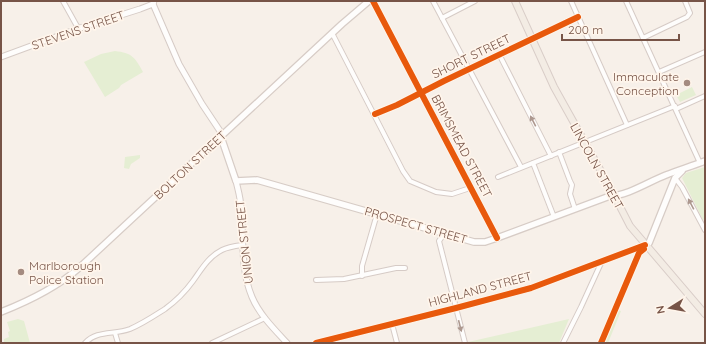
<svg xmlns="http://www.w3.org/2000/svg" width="706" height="344" viewBox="0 0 706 344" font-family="Quicksand,sans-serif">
<rect width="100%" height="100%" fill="#f7f0e9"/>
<g fill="#e5eed3">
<path d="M115,51C132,53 135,57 143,72L121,85L119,88L105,97L84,62L101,54Z"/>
<polygon points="692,87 696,95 680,102 676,95"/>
<polygon points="140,155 140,158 131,164 129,169 124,168 125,157"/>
<polygon points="705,167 705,219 703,220 682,178 686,173"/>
<polygon points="613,309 621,311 608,343 598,343"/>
<polygon points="18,319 24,321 30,343 4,343 4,339 9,337 8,332 10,331 7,322"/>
<polygon points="569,319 559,343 468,343 468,342"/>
</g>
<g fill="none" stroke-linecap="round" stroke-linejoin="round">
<defs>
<g id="minor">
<polyline points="63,1 78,28"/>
<polyline points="373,1 497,238"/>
<polyline points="433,1 521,167"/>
<polyline points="571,1 627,125"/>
<polyline points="626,1 700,163"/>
<polyline points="442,18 475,1"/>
<polyline points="332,33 403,171 410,181 436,192 452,194 470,188"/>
<polyline points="643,38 687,17 690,13 685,1"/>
<polyline points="499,54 551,156"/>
<polyline points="659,72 705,52"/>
<polyline points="676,109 705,96"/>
<polyline points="375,114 397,105 444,81 578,17"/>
<polyline points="559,152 570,181 572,185 570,194 575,209"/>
<polyline points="533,163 554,217"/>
<polyline points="498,177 675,106"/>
<polyline points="675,178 682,187 705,230"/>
<polyline points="444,234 439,241 465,343"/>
<polyline points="362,276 362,266 377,214"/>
<polyline points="316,280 344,279 396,268 405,268"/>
<polyline points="392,324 397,343"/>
<polyline points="115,333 118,343"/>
<path d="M85,343C97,330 114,335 130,329C142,324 154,316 165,309C176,301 185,292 193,281C201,270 208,257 222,250C228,247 235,246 242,245"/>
<polyline points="212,343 265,318"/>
<polyline points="563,343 581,307 602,261"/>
</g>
<g id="tertiary">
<polyline points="153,4 179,64 202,104 220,131 221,137"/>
<polyline points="1,57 77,29 140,9 153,4 154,1"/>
<path d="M236,181C238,190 241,199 241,209C244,238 240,269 252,297C259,314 274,329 287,343"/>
<polyline points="316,343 456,308 531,288 645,245"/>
</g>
<g id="secondary">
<path d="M221,137L236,181L257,180L474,242H485L497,238L610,196C627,196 650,181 666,175C679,170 692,166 705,161"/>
<polyline points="645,245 649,243 675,178 682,171"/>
<path d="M1,312C29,301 56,288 79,268L342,24L369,1"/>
</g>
<polyline id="primary" points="515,1 554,87 612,191 630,226 705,314"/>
</defs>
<use href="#minor" stroke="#d6cbc6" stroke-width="6"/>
<use href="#tertiary" stroke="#d6cbc6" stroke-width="7"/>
<use href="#secondary" stroke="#d7ccc6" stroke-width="8"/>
<use href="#primary" stroke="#d9cdc8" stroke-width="8"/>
<use href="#minor" stroke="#fefdfc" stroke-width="4"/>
<use href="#tertiary" stroke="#fefdfc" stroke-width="5"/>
<use href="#secondary" stroke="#fefdfc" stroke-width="5.5"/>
<use href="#primary" stroke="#f3ece4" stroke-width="6"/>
<defs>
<g id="cycleway">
<polyline points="373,1 497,238"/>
<polyline points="375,114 397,105 444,81 578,17"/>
<polyline points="316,343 456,308 531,288 645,245"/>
<polyline points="601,343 639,253 644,249"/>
</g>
</defs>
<use href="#cycleway" stroke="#fff5eb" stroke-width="8"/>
<use href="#cycleway" stroke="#e8590c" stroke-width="6"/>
</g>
<defs><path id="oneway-solid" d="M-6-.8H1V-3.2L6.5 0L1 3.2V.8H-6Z"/></defs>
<g fill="#ad988f">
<use href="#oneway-solid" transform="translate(533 121) rotate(-117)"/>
<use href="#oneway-solid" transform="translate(691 204) rotate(-118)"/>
<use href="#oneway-solid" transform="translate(460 326) rotate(76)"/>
</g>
<g fill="#a48b80" stroke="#fff5eb" stroke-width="1.5">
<circle cx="687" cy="83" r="4"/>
<circle cx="21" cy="272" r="4"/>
</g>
<g text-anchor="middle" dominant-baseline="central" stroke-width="3.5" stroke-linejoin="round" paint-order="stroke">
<g font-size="12" fill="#775447" stroke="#fff5eb">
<text transform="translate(78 30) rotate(-19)">STEVENS STREET</text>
<text transform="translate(471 56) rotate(-26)">SHORT STREET</text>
<text transform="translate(462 146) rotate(62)">BRIMSMEAD STREET</text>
<text transform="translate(190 165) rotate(-43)">BOLTON STREET</text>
<text transform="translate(597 166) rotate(61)">LINCOLN STREET</text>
<text transform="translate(416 225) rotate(16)">PROSPECT STREET</text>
<text transform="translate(244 242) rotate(-96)">UNION STREET</text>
<text transform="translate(480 289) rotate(-15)">HIGHLAND STREET</text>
</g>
<g font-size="12" fill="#775447" stroke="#fff5eb" text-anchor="end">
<text x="679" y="76">Immaculate<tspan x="679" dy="14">Conception</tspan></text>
<text x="29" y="265" text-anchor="start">Marlborough<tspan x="29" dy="14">Police Station</tspan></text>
</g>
</g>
<rect width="706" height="344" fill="none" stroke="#775447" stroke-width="4"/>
<g transform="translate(670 308) rotate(259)" stroke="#fff5eb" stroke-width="3" paint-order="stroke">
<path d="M0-3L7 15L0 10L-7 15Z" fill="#775447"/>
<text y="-6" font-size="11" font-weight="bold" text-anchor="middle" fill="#775447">N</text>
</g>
<path d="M562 34v6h117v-6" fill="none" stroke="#775447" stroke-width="2"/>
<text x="568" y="34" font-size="12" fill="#775447" stroke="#fff5eb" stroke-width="3" paint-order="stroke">200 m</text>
</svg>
